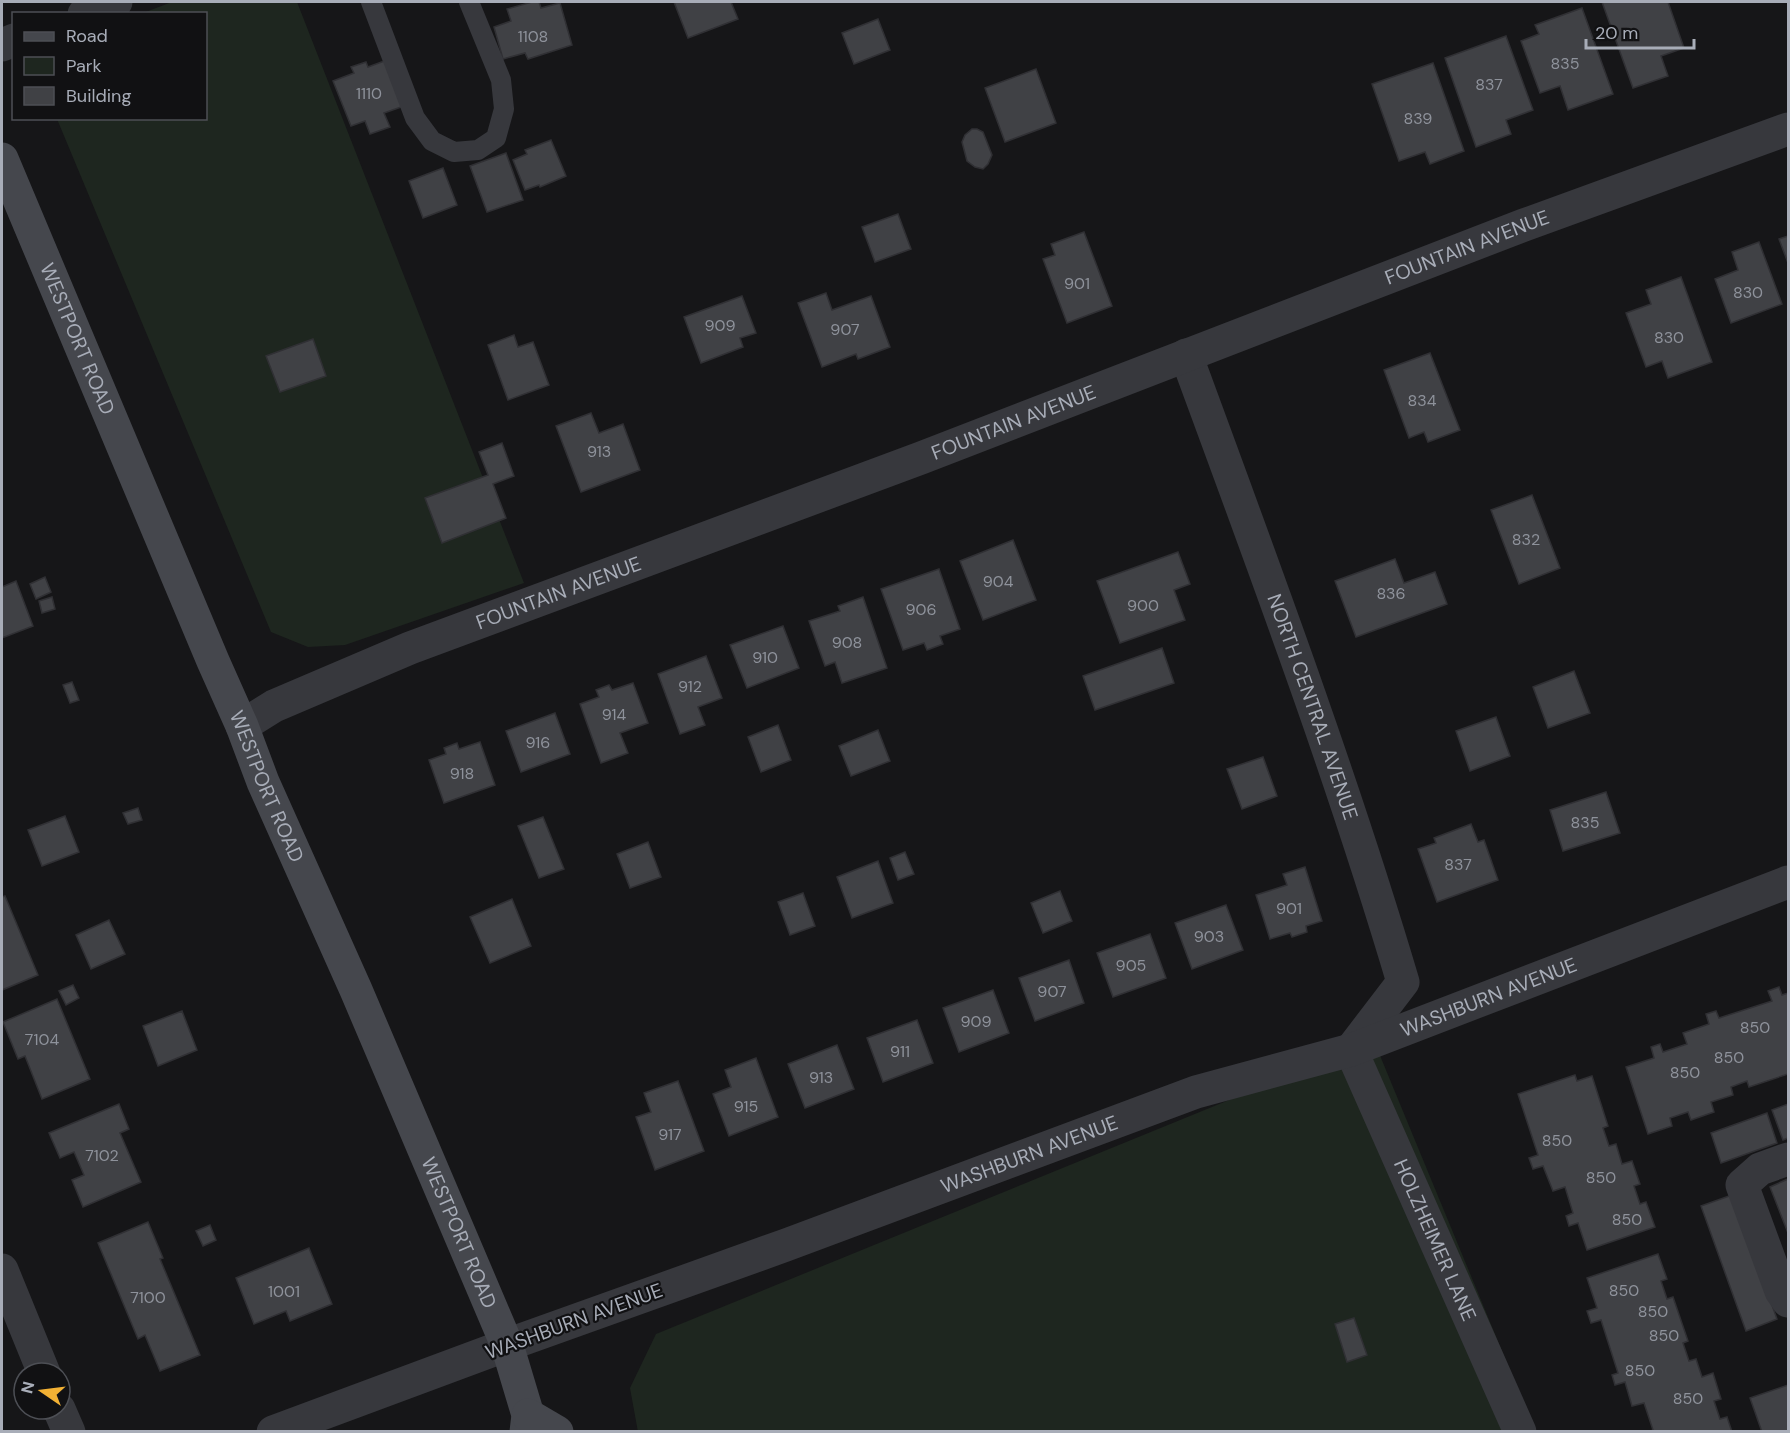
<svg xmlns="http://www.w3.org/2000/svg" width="1790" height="1433" viewBox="0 0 1790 1433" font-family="'DM Sans',sans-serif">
<rect width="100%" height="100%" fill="#161618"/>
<g fill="#1e261f">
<polygon points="172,2 297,2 524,583 345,645 308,647 271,632 57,119 206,118 206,14 143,13"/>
<polygon points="1374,1041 1535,1431 638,1432 630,1388 656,1334"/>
</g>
<g fill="#404145" stroke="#303034" stroke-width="1.5">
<polygon points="532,2 539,2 541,8 560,3 572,45 528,59 525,53 503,59 494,27 511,21 507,9"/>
<polygon points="674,2 731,2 738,19 688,38"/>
<polygon points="1602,2 1668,2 1684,48 1661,56 1668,76 1633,88"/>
<polygon points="1582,8 1613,94 1568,110 1560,86 1540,93 1521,41 1539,34 1535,25"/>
<polygon points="878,19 890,50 854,64 842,33"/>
<polygon points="1506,36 1533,110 1506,120 1511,134 1476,147 1445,58"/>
<polygon points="387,60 404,106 384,113 390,127 370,134 365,121 351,126 333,81 354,73 351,67 366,62 368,67"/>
<polygon points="1433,63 1464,151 1430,164 1425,152 1399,161 1372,84"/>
<polygon points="1036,69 1056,123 1005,142 985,88"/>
<polygon points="972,129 977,129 983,132 992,155 988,164 983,169 975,167 967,161 962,142 965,135"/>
<polygon points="551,140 566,176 540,187 539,185 525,190 513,160 527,154 525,150"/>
<polygon points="506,153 523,200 487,212 470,166"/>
<polygon points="443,168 457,205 423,218 409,181"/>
<polygon points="898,214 911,249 875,262 862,227"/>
<polygon points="1084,232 1112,306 1067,323 1043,259 1055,255 1051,244"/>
<polygon points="1788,236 1788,263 1779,239"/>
<polygon points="1759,242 1782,304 1731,323 1715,279 1738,270 1732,252"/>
<polygon points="1681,277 1712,362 1668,378 1662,361 1646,367 1626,313 1651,304 1646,290"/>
<polygon points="826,293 832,310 871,296 890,347 858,359 856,354 822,367 798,303"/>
<polygon points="742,296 756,333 740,338 743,347 701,363 684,317"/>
<polygon points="514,335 518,347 533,342 549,385 508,400 488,345"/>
<polygon points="313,339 326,376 280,392 266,356"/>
<polygon points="1430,353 1460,430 1428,442 1424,432 1409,438 1384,370"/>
<polygon points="591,413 599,433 623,424 640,470 581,492 556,426"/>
<polygon points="502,443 514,476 493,484 506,518 442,543 425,498 488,475 479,452"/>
<polygon points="1532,495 1560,568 1519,584 1491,510"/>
<polygon points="1013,540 1036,600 983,620 960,561"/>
<polygon points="1178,552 1190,584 1174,590 1185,620 1120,643 1097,581"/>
<polygon points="1395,559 1404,583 1435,572 1447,604 1356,637 1335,581"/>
<polygon points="939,569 960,629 940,636 943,644 927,650 924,643 903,650 881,589"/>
<polygon points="45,577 51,592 36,599 30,584"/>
<polygon points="16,581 33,626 2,638 2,587"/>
<polygon points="52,597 55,609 42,613 39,601"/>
<polygon points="863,597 887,668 842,683 835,662 825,666 809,621 840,611 838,606"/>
<polygon points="783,626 799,668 747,688 730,645"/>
<polygon points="1162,648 1174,683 1095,710 1083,676"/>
<polygon points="706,656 722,698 698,707 705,725 680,734 658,674"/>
<polygon points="1574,671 1590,713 1548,728 1533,687"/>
<polygon points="72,682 79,700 70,703 63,685"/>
<polygon points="633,683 648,723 620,733 628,753 601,763 580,704 599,697 596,690 609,685 612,690"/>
<polygon points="555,713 570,754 521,772 506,731"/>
<polygon points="1496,717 1510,756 1470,771 1456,731"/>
<polygon points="778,725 791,760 761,772 748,737"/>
<polygon points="878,730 890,761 851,776 839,746"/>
<polygon points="480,742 495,785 444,803 429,760 446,754 444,748 457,743 459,749"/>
<polygon points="1263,757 1277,796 1242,809 1227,769"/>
<polygon points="1606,792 1620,833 1563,851 1550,810"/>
<polygon points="138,808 142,820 128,824 123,813"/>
<polygon points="65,816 79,852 42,866 28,830"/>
<polygon points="543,817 564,869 539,878 518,826"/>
<polygon points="1471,824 1478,842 1484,840 1498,880 1437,902 1418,849 1436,843 1434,838"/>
<polygon points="648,842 661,877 630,888 617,854"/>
<polygon points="905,852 914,874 898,880 890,858"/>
<polygon points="878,861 893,903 852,918 837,877"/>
<polygon points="1305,867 1322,921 1306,926 1307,932 1292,937 1290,933 1270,939 1256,895 1287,885 1283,874"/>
<polygon points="1060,891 1072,921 1043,933 1031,903"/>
<polygon points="803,893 815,926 790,935 778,902"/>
<polygon points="5,896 38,975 2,990 2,897"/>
<polygon points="512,899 531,946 490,963 470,917"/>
<polygon points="1226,905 1243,950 1192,969 1175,923"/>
<polygon points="109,920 125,954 91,969 76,935"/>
<polygon points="1150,934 1166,978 1113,997 1097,953"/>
<polygon points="1069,960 1084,1003 1035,1021 1019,978"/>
<polygon points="73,985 79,998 66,1005 59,991"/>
<polygon points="1779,987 1782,995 1788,993 1788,1074 1749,1087 1747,1081 1731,1087 1733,1095 1711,1102 1714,1112 1691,1120 1688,1112 1670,1118 1672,1126 1648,1134 1626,1067 1654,1058 1651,1047 1660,1044 1663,1052 1687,1044 1683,1033 1709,1024 1706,1014 1716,1011 1719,1018 1772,1001 1768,991"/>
<polygon points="993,990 1009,1033 959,1052 943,1008"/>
<polygon points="57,999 90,1079 42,1099 25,1056 18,1059 3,1022"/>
<polygon points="182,1011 197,1050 158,1066 143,1026"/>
<polygon points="917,1020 933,1063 883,1082 867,1038"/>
<polygon points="837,1045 854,1089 805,1108 788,1064"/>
<polygon points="756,1058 778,1117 729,1136 713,1094 731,1087 725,1070"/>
<polygon points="1575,1075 1577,1081 1592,1076 1608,1126 1603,1128 1609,1146 1616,1144 1622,1164 1632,1161 1640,1184 1634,1186 1640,1204 1646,1202 1655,1227 1587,1250 1578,1223 1569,1226 1566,1216 1573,1213 1565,1187 1553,1191 1543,1166 1533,1169 1529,1158 1538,1155 1518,1094"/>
<polygon points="678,1081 704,1151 655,1170 636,1117 651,1112 644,1093"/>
<polygon points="119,1104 129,1129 120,1133 141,1182 83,1207 72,1180 84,1175 74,1152 60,1158 49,1133"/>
<polygon points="1788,1104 1788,1138 1783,1140 1772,1110"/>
<polygon points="1767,1113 1777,1143 1721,1163 1711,1133"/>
<polygon points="1788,1179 1788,1233 1770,1187"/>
<polygon points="1732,1195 1777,1319 1746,1331 1701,1206"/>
<polygon points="148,1222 163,1258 160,1259 200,1355 160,1371 145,1335 138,1339 98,1243"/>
<polygon points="210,1225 216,1240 203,1246 196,1231"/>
<polygon points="309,1248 332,1304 290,1321 286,1311 254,1324 236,1278"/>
<polygon points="1658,1254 1667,1279 1661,1281 1667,1299 1673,1297 1688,1341 1683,1343 1689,1361 1696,1359 1702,1377 1713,1373 1721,1399 1714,1401 1720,1419 1727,1417 1732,1432 1648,1432 1653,1430 1644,1403 1632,1406 1625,1382 1615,1385 1612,1375 1618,1373 1601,1320 1591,1323 1587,1311 1597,1308 1587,1278"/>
<polygon points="1354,1318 1367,1355 1347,1362 1335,1324"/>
<polygon points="1788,1385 1788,1432 1762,1432 1750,1398"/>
</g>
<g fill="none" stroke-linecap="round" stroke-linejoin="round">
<polyline stroke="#37383d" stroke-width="20" points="371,2 415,118 432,141 454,152 478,150 496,138 504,109 501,80 469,2"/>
<g stroke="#37383d" stroke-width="33">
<polyline points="84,14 116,2"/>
<polyline points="2,45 14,40"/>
<path id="s1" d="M1186,355C1262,562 1340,770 1403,982L1351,1050L1520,1432"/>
<path id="s2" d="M242,726L274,706L410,648L921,458L1524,225L1788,129"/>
<polyline points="1788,1159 1760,1169 1742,1185 1781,1291 1788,1301"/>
<polyline points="2,1270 44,1373"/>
<polyline points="59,1409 69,1432"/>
<polyline points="273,1432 507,1345"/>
</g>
<path stroke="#37383d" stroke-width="33" id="s3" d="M507,1345L786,1245L1196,1092L1351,1050L1788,882"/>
<g stroke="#45474d" stroke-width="33">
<path id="s4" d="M2,159L213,661L242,726L263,782L356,990L507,1345L528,1415L526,1432"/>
<polyline points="528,1415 557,1432"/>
</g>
</g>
<g text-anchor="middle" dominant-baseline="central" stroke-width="4.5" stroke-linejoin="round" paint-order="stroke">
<g font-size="16" fill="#8e929b">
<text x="533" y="36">1108</text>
<text x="1565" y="63">835</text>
<text x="1489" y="84">837</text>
<text x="369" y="93">1110</text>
<text x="1418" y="118">839</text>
<text x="1077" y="283">901</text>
<text x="1748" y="292">830</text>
<text x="720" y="325">909</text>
<text x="845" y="329">907</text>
<text x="1669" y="337">830</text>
<text x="1422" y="400">834</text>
<text x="599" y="451">913</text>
<text x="1526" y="539">832</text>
<text x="998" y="581">904</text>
<text x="1391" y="593">836</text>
<text x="1143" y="605">900</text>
<text x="921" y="609">906</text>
<text x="847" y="642">908</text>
<text x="765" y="657">910</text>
<text x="690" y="686">912</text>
<text x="614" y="714">914</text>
<text x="538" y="742">916</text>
<text x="462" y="773">918</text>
<text x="1585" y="822">835</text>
<text x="1458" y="864">837</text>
<text x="1289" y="908">901</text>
<text x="1209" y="936">903</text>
<text x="1131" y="965">905</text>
<text x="1052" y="991">907</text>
<text x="976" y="1021">909</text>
<text x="1755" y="1027">850</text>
<text x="42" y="1039">7104</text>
<text x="900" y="1051">911</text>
<text x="1729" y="1057">850</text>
<text x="1685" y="1072">850</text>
<text x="821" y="1077">913</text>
<text x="746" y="1106">915</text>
<text x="670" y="1134">917</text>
<text x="1557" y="1140">850</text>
<text x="102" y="1155">7102</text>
<text x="1601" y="1177">850</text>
<text x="1627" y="1219">850</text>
<text x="1624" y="1290">850</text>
<text x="284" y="1291">1001</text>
<text x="148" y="1297">7100</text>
<text x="1653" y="1311">850</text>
<text x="1664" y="1335">850</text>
<text x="1640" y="1370">850</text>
<text x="1688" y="1398">850</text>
</g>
<g font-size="20" fill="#a8adb8" stroke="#111113">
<text stroke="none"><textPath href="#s2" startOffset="1316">FOUNTAIN AVENUE</textPath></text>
<text stroke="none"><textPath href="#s4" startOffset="195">WESTPORT ROAD</textPath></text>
<text stroke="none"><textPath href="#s2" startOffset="830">FOUNTAIN AVENUE</textPath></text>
<text stroke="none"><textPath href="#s2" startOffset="344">FOUNTAIN AVENUE</textPath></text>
<text stroke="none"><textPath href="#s1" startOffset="374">NORTH CENTRAL AVENUE</textPath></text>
<text stroke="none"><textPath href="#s4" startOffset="681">WESTPORT ROAD</textPath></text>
<text stroke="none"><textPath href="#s3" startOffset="1042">WASHBURN AVENUE</textPath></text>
<text stroke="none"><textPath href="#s3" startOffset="556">WASHBURN AVENUE</textPath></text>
<text stroke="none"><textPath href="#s4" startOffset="1167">WESTPORT ROAD</textPath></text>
<text stroke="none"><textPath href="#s1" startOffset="957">HOLZHEIMER LANE</textPath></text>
<text transform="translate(574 1321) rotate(-20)">WASHBURN AVENUE</text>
</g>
</g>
<rect width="1790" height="1433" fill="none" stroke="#a8adb8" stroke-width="6"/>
<rect x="12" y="12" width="195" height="108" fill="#111113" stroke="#4d4f55" stroke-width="1.5"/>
<rect x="24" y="32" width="30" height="9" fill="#45474d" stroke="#4d4f55" stroke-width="1.5"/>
<text x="66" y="42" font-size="18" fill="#a8adb8">Road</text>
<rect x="24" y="57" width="30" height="18" fill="#1e261f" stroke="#4d4f55" stroke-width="1.5"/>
<text x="66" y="72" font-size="18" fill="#a8adb8">Park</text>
<rect x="24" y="87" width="30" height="18" fill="#404145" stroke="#4d4f55" stroke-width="1.5"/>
<text x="66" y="102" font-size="18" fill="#a8adb8">Building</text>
<g transform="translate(42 1391) rotate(284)"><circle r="28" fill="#111113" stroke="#4d4f55" stroke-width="1.5"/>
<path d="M0-4.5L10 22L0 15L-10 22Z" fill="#f2b134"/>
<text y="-9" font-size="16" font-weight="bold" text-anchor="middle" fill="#a8adb8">N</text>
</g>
<path d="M1586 39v9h108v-9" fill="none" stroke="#a8adb8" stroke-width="3"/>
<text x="1595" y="39" font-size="18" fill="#a8adb8" stroke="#111113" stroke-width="4.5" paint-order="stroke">20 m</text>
</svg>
